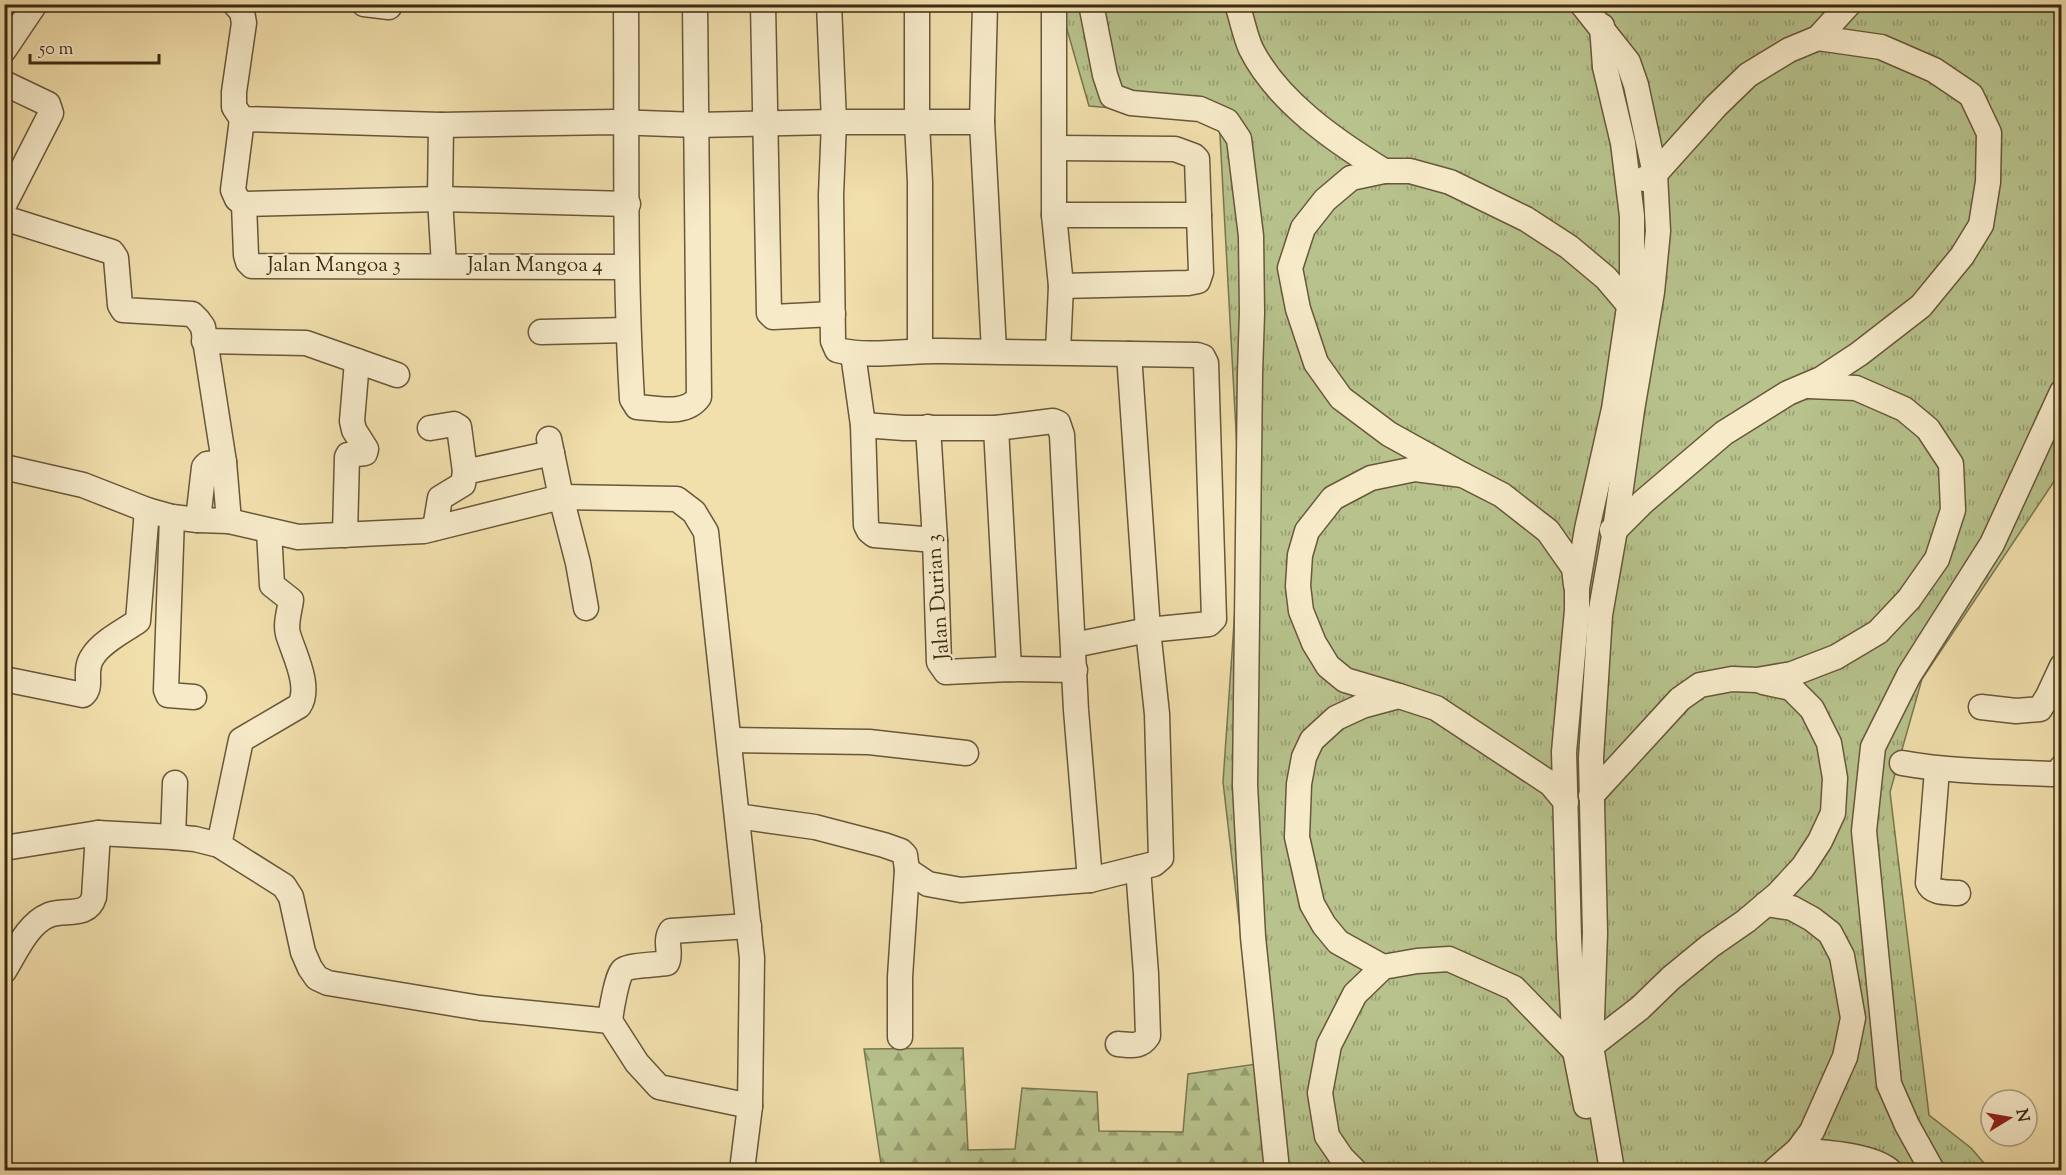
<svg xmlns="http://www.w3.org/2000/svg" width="2066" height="1175" viewBox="0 0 2066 1175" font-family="'Sorts Mill Goudy',serif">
<defs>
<pattern id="grass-tufts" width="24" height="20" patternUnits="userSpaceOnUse" patternTransform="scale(1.5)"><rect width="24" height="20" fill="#b7c28c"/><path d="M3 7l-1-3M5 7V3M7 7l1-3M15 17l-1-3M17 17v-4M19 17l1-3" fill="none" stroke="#969e71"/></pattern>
<pattern id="forest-firs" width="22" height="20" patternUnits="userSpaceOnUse" patternTransform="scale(1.5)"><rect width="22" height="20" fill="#b7c28c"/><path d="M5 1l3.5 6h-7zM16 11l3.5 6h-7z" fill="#969e71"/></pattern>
</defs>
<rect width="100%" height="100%" fill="#f1dfac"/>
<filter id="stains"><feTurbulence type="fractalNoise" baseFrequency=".00333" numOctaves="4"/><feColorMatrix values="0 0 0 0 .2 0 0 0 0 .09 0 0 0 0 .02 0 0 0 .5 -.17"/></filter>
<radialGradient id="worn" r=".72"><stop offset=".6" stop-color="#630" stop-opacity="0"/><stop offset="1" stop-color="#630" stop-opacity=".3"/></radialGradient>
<polygon fill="url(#grass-tufts)" stroke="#797650" stroke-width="1.5" points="1060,5 2061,5 2061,471 1922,679 1890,792 1929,1115 1971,1148 1990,1170 1268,1170 1223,782 1241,523 1219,117 1089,106"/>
<polygon fill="url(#forest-firs)" stroke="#797650" stroke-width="1.5" points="963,1048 968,1150 1015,1149 1022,1088 1097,1092 1099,1131 1183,1132 1188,1074 1256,1064 1268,1170 886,1170 881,1164 864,1049"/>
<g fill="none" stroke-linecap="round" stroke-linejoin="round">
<defs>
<g id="minor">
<polyline points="235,4 242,12 244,23 234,92 234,107 242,119 441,125 615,122 697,125 834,122 982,122"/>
<polyline points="364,4 389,7"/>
<path d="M626,4C627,136 624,268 632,399L637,407C657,408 686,416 699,397L695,4"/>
<polyline points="763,4 769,313 773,317 833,314"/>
<path d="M829,4L834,122L831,195L833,341L837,350C870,358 908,350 942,351C1027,352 1112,354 1197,355L1203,357L1206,363L1214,619L1209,624L1148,630L1074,645"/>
<polyline points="917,4 917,122 920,182 920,351"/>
<polyline points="985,4 982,122 994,351"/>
<polyline points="1054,4 1054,215 1061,286 1058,351"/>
<polyline points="1091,4 1105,75 1112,96 1131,103 1200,109 1227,121 1239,139 1251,236 1252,313 1250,373 1245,785 1253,937 1277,1170"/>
<path d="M1237,4C1242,19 1245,36 1251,49C1277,101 1335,141 1384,171"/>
<polyline points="1582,4 1628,62 1636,85 1655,174 1658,231 1652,292 1632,410 1615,530 1600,615 1591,758 1595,933 1591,1046 1612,1170"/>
<polyline points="4,50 35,4"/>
<polyline points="4,83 48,104 51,113 4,205"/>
<polyline points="242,119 233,190 237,199 244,204 440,199 628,204"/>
<polyline points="441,125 440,199 444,265"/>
<polyline points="1055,148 1175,149 1194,156 1197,159 1201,272 1198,281 1188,283 1061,286"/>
<polyline points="1644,179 1655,174 1716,106 1748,75 1789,50 1818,38 1849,4"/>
<polyline points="244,204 246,255 248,262 252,266 626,267"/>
<polyline points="1054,215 1199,215"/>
<polyline points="4,218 112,252 116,258 120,305 123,310 192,314 198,320 203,327 224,462 229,521"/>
<polyline points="541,332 628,330"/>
<polyline points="204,341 306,343 397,375"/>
<polyline points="853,354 863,425 866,525 869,531 874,535 935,540"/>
<polyline points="863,425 904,428 996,428 1053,421 1058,423 1062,435 1076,710 1090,880"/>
<polyline points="928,427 935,540 939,662 946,672 1009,669 1075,670"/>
<polyline points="430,428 454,424 459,427 465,472"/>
<polyline points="996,428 1009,669"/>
<polyline points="549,439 561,497 578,563 586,608"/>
<polyline points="4,467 83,485 147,510 172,517 198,520 229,521 298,537 424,531 561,497 677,499 694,512 706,532 752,958 750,1106 742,1170"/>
<polyline points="1463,475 1389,434 1341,398 1316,363 1298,309 1290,268 1303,228 1325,200 1351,178 1384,171 1410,171 1450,182 1526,219 1569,247 1606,278 1629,305"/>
<polyline points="172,517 166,690 168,695 194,697"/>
<polyline points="198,520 204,467 207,464 224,462"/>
<polyline points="435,528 440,498 463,484 465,472 552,453"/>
<polyline points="1612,530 1615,530 1643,502 1724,433 1788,393 1821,379 1859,354 1921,306 1962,256 1981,225 1988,182 1989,133 1971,95 1934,70 1881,47 1818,38"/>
<polyline points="345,535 347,457 348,455 365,453 366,449 354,430 352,421 357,361"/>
<path d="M4,679L83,695C94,686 82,671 93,656C103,641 124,631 138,621L147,510"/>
<polyline points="1399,696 1345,680 1328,666 1314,643 1301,611 1298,586 1300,555 1307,531 1333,498 1371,478 1415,469 1463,475 1502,495 1548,531 1574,568 1576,585"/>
<polyline points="1981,707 2016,711 2040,709 2048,696 2062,666"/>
<polyline points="729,740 869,742 966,753"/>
<path d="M1902,763C1952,772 2005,772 2056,774L2059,772L2062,767"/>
<path d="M1937,770L1928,883C1932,894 1948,892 1958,893"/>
<polyline points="1591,796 1680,699 1700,685 1732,679 1757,680 1792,674 1836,657 1878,632 1909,599 1937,559 1953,510 1951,464 1928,429 1904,409 1856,388 1809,386"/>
<polyline points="737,816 815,827 884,845 901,851 905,855 907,870 900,977 900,1037"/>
<polyline points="173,837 175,783"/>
<path d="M219,845L241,740L299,706C312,687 293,652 288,634C285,624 290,609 291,600L272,585L269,531"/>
<polyline points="4,848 98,833 173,837 195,839 219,845 284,886 291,897 303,952 310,968 317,978 328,983 480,1008 610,1021 637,1063 659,1087 750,1106"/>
<polyline points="907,870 928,884 961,890 1090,880 1154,864 1161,858 1157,714 1148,630 1129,354"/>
<polyline points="1766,904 1792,908 1812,919 1830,933 1842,956 1853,1018 1845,1057 1812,1131 1798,1150 1775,1170"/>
<polyline points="1383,967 1338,942 1324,925 1312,904 1297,837 1299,784 1304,757 1312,740 1336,718 1362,706 1399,696 1436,708 1551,784 1566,802"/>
<path d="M4,971C16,952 27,924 49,915C65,909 88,918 94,897L98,833"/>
<path d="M610,1021C611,1012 617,974 623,970C630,965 656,965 667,963C672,953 664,942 671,931L749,926"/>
<path d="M1118,1044C1131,1045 1140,1048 1148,1036L1146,974L1138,868"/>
<polyline points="1591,1046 1640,1008 1671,978 1710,946 1746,921 1778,894 1803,867 1820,841 1833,813 1835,778 1829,743 1812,709 1791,688 1763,682"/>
<polyline points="1586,1106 1575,1051 1569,938 1564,752 1577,610 1577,588 1587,529 1614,409 1632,287 1632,216 1623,143 1605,67 1602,26"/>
<path d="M1798,1150C1824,1153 1869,1154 1889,1170"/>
<polyline points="1354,1170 1342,1158 1327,1136 1320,1093 1329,1045 1355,994 1383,967 1417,961 1449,959 1514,988 1575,1051"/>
<polyline points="1932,1170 1907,1125 1889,1084 1864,831 1873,747 1909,675 1992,544 2062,392"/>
</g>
</defs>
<use href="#minor" stroke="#68573a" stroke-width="27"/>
<use href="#minor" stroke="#f6eac9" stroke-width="24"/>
</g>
<g text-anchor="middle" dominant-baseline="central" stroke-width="4.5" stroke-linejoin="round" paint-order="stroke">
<g font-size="21" fill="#3b2a14" stroke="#f6eac9">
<text x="334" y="266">Jalan Mangoa 3</text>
<text x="535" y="266">Jalan Mangoa 4</text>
<text transform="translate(939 597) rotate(-94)">Jalan Durian 3</text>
</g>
</g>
<rect width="2066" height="1175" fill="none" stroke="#f1dfac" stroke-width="24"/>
<rect x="6" y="6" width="2054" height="1163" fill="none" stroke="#3b2a14" stroke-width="3"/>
<rect x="12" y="12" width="2042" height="1151" fill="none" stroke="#3b2a14" stroke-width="1.5"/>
<g transform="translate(2009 1118) rotate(79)"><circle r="28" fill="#f6eac9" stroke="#ab9d81" stroke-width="1.5"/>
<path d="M0-4.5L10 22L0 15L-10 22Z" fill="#8f2418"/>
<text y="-9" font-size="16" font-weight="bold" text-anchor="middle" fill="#3b2a14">N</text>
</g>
<path d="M30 54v9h129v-9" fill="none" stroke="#3b2a14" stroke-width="3"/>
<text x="39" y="54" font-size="18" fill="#3b2a14" stroke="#f6eac9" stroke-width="4.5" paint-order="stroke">50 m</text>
<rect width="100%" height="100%" filter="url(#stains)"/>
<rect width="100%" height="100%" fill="url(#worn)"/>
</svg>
